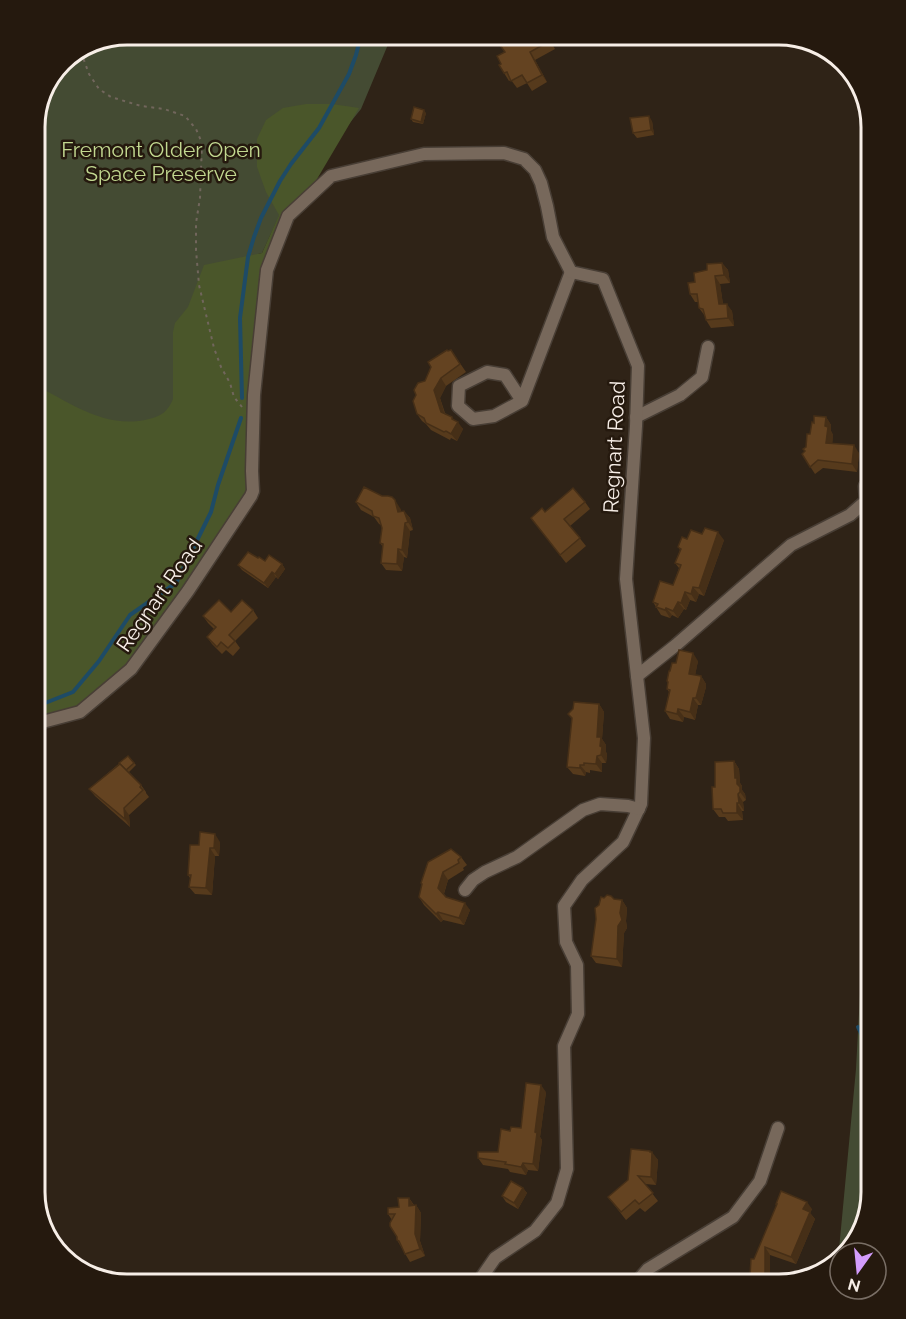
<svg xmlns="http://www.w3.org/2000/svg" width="906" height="1319" viewBox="0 0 906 1319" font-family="Raleway,sans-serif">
<rect width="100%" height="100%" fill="#2f2317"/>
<g fill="#444b33">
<polygon points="127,35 392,35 361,109 278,212 280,214 262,253 258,254 35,718 35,120 66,58"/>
<polygon points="871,954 871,1193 859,1239 845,1253 840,1253 840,1258 838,1260 856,1069 860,994"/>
</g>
<path fill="#4a562a" d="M306,104H332L359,108L294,218L270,270L258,412L259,453L250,506L195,592L136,670L82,716L35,729V385C71,403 106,430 149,419C162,416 168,411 173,399V332L175,323L188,307L204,265L262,253L279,215L266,192L257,167V139L266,120L283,108Z"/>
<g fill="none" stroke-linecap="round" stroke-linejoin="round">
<g stroke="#1e4b66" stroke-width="4">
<polyline points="242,398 240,318 248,257 254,237 261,218 280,181 291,164 319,128 349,74 356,55 361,35"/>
<polyline points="35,707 73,692 99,661 130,615 176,583 211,512 218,485 241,418"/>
<polyline points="858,1027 871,1055"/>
</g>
<defs>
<g id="minor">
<polyline points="522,401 505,375 487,372 459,386 458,406 473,419 494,416 522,401 571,272"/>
<polyline points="636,417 680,395 702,377 708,347"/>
<polyline points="637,676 676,645 791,545 850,515 866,501 865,486"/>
<polyline points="35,724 80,712 131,669 188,591 251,496 253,491 252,471 254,395 267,270 288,216 331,176 424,154 504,153 524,159 535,170 541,183 547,206 553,237 571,272 603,279 638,366 636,426 626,579 644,738 641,804 623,842 582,880 564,906 566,942 577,965 578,1014 564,1046 567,1169 557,1203 535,1231 495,1258 477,1284"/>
<polyline points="465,890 473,880 485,872 517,857 583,810 600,804 628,806 639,809"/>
<polyline points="635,1284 648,1269 733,1217 760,1181 778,1128"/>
</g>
</defs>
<use href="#minor" stroke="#483e35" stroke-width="15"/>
<polyline stroke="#71665c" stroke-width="2" stroke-dasharray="3 4.5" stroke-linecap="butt" points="81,52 89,74 99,89 111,97 141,106 164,109 185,116 196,129 202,143 200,198 196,223 196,250 199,285 214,348 221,367 230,383 234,397 242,407"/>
<use href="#minor" stroke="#77685b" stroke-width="12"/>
</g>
<g fill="#563a1c">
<polygon points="547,35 555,49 535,60 547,82 532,91 527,83 517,88 511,80 509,81 504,73 501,64 505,52 518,39"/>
<polygon points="426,113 423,124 413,122 411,119"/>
<polygon points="652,121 654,135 637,138 633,133"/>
<polygon points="722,263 728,270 730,283 720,284 723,304 732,311 734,326 711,328 706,320 705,316 699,308 698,302 695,302 690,294 695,282 707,270"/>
<polygon points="451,350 466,372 446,386 440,398 445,413 455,421 463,429 457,441 451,438 450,440 431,430 426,424 422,421 417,414 425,381 448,351"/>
<polygon points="826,417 831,425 831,431 833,435 832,443 859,453 857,472 823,468 815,474 802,454 805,451 814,423"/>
<polygon points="356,502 400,508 401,511 404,511 410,518 413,530 410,531 407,558 404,557 402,571 386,570 381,563 383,547 380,543 382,528 381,525 379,524 374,517 361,510"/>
<polygon points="585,502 590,509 570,526 586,546 566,563 531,518 545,512"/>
<polygon points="687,539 724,540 704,596 699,594 696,602 690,600 686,610 684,609 678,618 672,615 670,618 661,615 653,602 673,585 679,568 675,563 680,550 678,547"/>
<polygon points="258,558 265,561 282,564 285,569 278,579 276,577 268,588 242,570 238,565"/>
<polygon points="253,610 258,618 235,641 240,648 233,656 226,650 222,654 212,644 207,637 214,629 208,623 203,616"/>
<polygon points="698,661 695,675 701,676 706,684 706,687 701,705 698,705 695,720 684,717 683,722 670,719 665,711 669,692 667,689 668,683 667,681 670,671 676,663"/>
<polygon points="599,704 604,712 602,739 606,745 606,752 607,754 606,763 602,763 602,772 590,770 590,773 586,772 585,776 573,774 567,767 572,719 568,714"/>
<polygon points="128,756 136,765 129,772 141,785 146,792 146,793 149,797 129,815 130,827 95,796 89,789"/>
<polygon points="734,761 739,769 740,783 742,786 742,790 745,794 746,800 743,802 744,811 742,811 743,820 728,821 725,817 719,817 713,809 715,787"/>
<polygon points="220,842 219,856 215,856 212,895 195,894 189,887 190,878 188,875 199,845"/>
<polygon points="461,857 467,865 463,868 464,870 448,880 444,894 446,897 470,910 464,925 443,920 441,922 424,905 419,897 422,885 421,883"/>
<polygon points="604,898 622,900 627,908 626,921 627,928 624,933 622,967 596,963 591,956 599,905"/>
<polygon points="546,1092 540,1137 542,1140 538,1171 528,1170 526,1175 510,1172 508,1169 483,1165 478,1158 498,1152 510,1131 521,1128"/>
<polygon points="650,1151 658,1160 656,1185 645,1184 658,1201 645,1212 640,1208 626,1220 608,1197 628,1180"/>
<polygon points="523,1188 527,1193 518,1209 506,1202 502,1196"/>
<polygon points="409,1198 414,1205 416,1205 421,1213 420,1241 425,1256 410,1262 397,1240 392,1220 388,1214 399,1207"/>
<polygon points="776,1204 812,1209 810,1213 815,1219 796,1264 770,1255 770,1284 755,1284 750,1276 754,1259 777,1206"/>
</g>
<g fill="#462f17">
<polygon points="530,52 535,60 547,82 542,75"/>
<polygon points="424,110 426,113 423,124 421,122"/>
<polygon points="649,116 652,121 654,135 651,130"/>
<polygon points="722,263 728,270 730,283 724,275"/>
<polygon points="715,276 720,284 724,312 719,304"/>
<polygon points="727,304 732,311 734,326 728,318"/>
<polygon points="441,378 446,386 440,398 446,419 441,412 434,390"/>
<polygon points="452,417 457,424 458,422 463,429 457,441 451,434"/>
<polygon points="826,417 831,425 831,431 833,435 832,451 826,443 825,426"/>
<polygon points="854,445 859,453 857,472 852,464"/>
<polygon points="395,500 400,508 403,520 398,512"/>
<polygon points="404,511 410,518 413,530 408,522"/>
<polygon points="405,523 410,531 407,558 402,550"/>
<polygon points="718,532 724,540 704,596 699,588"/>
<polygon points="398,549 404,557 402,571 397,564"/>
<polygon points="282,564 285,569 278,579 275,574"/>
<polygon points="272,572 276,577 268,588 264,583"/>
<polygon points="693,587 699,594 696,602 691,594"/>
<polygon points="685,592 690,600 686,610 681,603"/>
<polygon points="678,602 684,609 678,618 673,611"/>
<polygon points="666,608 672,615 670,618 665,610"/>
<polygon points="693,653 698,661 694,681 689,674"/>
<polygon points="701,676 706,684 706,687 701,705 696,698"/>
<polygon points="693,698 698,705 695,720 690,712"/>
<polygon points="599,704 604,712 602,739 606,745 606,752 607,754 606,763 601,755 597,737"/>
<polygon points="678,709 684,717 683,722 677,714"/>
<polygon points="597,756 602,763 602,772 596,764"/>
<polygon points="734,761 739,769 740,783 742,786 742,790 745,794 746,800 740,792 737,784 735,778"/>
<polygon points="580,765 586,772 585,776 580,768"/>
<polygon points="738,794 743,802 744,811 739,803"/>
<polygon points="737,803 742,811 743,820 737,813"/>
<polygon points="124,808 129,815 130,827 125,819"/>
<polygon points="215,834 220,842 219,856 214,848"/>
<polygon points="210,848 215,856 212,895 206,888"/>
<polygon points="443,872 448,880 443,896 438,888"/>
<polygon points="622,900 627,908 626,921 627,928 624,933 622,967 617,959 618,926"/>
<polygon points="465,903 470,910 464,925 459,918"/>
<polygon points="438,912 443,920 441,922 436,914"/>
<polygon points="541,1085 546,1092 540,1137 542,1140 538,1171 533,1164 535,1132"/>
<polygon points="650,1151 652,1154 652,1152 658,1160 656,1185 651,1177"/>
<polygon points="523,1163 528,1170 526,1175 521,1167"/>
<polygon points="523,1188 527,1193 518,1209 514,1203"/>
<polygon points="409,1198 414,1206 409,1206"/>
<polygon points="807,1202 812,1209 810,1213 815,1219 796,1264 791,1257 803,1209"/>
<polygon points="416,1205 421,1213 420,1241 425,1256 420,1249 415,1234"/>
<polygon points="765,1247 770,1255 770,1284 765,1276"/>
</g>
<g fill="#644321" stroke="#462f17" stroke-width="1.5">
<polygon points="527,35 546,35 550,41 530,52 542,75 527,83 522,75 511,81 507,72 504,73 499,65 501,64 497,56 505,52 500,45 517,37 518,39"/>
<polygon points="414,107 424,110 421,122 411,119"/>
<polygon points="649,116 651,130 633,133 630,118"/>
<polygon points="722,263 724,275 715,276 719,304 727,304 728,318 706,320 703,309 699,308 697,294 690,294 688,283 695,282 694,273 707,270 707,264"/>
<polygon points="447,350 448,351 451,350 460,364 441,378 434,390 441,412 452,417 452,419 458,422 451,434 446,431 444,432 426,423 424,418 417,414 413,401 416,395 414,390 418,383 425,381 431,367 428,362"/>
<polygon points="814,416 826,417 825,426 828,427 826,443 854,445 852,464 818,460 810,467 802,454 805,451 803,449 806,447 807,434 810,434 812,422 814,423"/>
<polygon points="364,487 382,496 388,496 392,497 395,500 398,512 404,511 408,522 405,523 402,550 398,549 397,564 381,563 383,544 380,543 382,528 379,518 373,516 372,511 356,502"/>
<polygon points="573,488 585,502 564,519 580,538 560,555 531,518 542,508 545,512"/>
<polygon points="705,528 718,532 699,588 693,587 691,594 685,592 681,603 678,602 673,611 666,608 665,610 656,607 658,604 653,602 660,581 673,585 681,565 675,563 681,549 678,547 682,537 687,539 691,530 702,534"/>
<polygon points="248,552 258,558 259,557 265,561 269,555 282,564 275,574 272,572 264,583 238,565"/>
<polygon points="219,600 231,612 242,600 253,610 229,635 235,641 228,648 221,642 217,647 207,637 216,627 203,616"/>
<polygon points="679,650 693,653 689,674 701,676 701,679 696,698 693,698 690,712 678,709 677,714 665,711 670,690 667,689 668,682 667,681 669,671 670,671 672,663 676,663"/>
<polygon points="574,702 599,704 597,737 601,737 600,746 602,747 601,755 597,756 596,764 584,763 584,765 580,765 580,768 567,767 572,718 568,714 573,709"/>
<polygon points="128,756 134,763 126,770 119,763"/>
<polygon points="734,761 735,778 737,778 737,784 740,787 740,792 738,794 739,803 737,803 737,813 723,813 721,809 713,809 712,787 715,787 715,762"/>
<polygon points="120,764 141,785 140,787 143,790 124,808 125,819 89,789"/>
<polygon points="200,832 215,834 214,848 210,848 206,888 189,887 191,875 188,875 190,845 199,845"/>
<polygon points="451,849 461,857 458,860 459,863 443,872 438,888 446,897 465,903 459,918 438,912 436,914 419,897 422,884 421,883 428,862"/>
<polygon points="607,895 611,896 614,899 622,900 620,913 622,920 618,926 617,959 591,956 596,919 595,908 599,905 601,897 604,898"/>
<polygon points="526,1083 541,1085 535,1132 537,1133 533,1164 523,1163 521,1167 505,1164 506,1162 478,1158 478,1152 498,1152 501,1129 510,1131 511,1127 521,1128"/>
<polygon points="631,1149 650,1151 650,1152 652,1152 651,1177 638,1176 653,1193 639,1204 635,1200 621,1212 608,1197 628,1180"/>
<polygon points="511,1181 523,1188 514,1203 502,1196"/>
<polygon points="781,1191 807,1202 803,1209 810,1212 791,1257 765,1247 765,1276 750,1276 751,1259 754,1259 777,1204 776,1204"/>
<polygon points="398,1198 409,1198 409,1206 416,1205 415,1234 420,1249 405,1254 399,1241 397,1240 397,1237 390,1226 390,1223 395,1214 388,1214 388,1208 399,1207"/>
</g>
<g text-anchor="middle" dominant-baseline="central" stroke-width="5" stroke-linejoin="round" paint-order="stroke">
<g font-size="21" fill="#c2d890" stroke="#25190e">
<text x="161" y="149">Fremont Older Open<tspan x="161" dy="24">Space Preserve</tspan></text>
</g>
<g font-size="21" fill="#f7eee7" stroke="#25190e">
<text transform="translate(614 447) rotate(-87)">Regnart Road</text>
<text transform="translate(159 595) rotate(-55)">Regnart Road</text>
</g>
</g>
<path d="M0 0H906V1319H0ZM127 45H779A82 82 0 0 1 861 127V1192A82 82 0 0 1 779 1274H127A82 82 0 0 1 45 1192V127A82 82 0 0 1 127 45Z" fill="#25190e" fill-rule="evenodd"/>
<path fill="none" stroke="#f7eee7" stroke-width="3" d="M127 45H779A82 82 0 0 1 861 127V1192A82 82 0 0 1 779 1274H127A82 82 0 0 1 45 1192V127A82 82 0 0 1 127 45Z"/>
<g transform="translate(858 1271) rotate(195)"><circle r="28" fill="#25190e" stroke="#796e65" stroke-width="1.5"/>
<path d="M0-4.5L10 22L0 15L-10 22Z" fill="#d39cfc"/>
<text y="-9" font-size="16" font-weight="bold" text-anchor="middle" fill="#f7eee7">N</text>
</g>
</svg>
